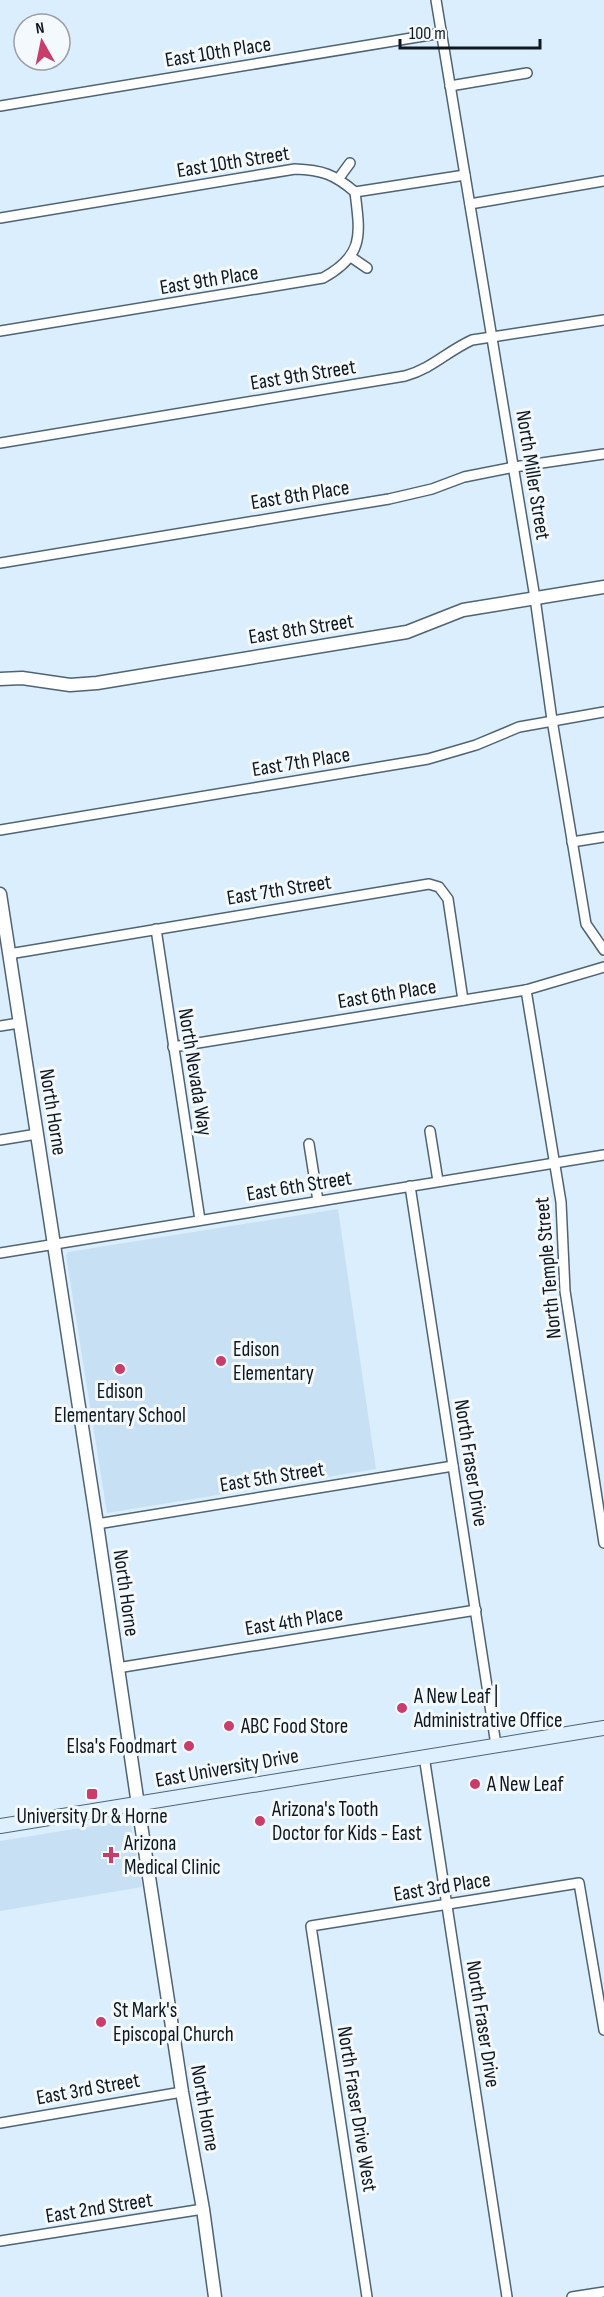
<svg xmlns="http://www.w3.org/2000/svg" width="604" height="2297" viewBox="0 0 604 2297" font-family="'Sofia Sans Condensed',sans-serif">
<rect width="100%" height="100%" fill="#dbeefe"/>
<g fill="#c8e0f3">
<polygon points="338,1209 376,1469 107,1513 66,1255 68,1252"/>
<polygon points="130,1820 142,1887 0,1911 0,1841"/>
</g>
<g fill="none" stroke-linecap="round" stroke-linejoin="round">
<defs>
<g id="minor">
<polyline points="436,0 535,598 552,720 586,924 604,950"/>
<polyline points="450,86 527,73"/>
<polyline points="0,106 442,33"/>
<polyline points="339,178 350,163"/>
<polyline points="470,204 604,181"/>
<path d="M0,218L295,169C322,170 334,174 355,192L465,175"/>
<polyline points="351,257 367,268"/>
<path d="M0,331L323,278C365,255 360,234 355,192"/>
<path d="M0,443L405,376C433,368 446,352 472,340L604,320"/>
<polyline points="0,563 389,499 432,489 464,477 514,467 604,454"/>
<polyline points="0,830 428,759 476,745 519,727 604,712"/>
<polyline points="572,842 604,837"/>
<polyline points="156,929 200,1220"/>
<polyline points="9,954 429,884 439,887 448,899 463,1000"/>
<polyline points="526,990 561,1202 565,1291 604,1543"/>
<polyline points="0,1026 19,1023"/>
<polyline points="173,1047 526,990 604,967"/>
<polyline points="430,1131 438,1181"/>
<polyline points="0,1140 37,1134"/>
<polyline points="309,1144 318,1201"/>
<polyline points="410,1186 496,1745"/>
<polyline points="0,1253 604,1155"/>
<polyline points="97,1524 453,1466"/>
<polyline points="117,1668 476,1610"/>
<polyline points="424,1756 507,2297"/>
<polyline points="0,2123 182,2092"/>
<polyline points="0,2241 203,2209"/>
<polyline points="367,2297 311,1926 579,1883 604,2030"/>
<polyline points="572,2297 604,2292"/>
</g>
<g id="tertiary">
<polyline points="0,679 22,678 70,685 97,683 407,632 463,610 604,587"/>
<polyline points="0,894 97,1524 138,1805 182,2092 203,2209 215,2297"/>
</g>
<polyline id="secondary" points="0,1826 604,1728"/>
</defs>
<use href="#minor" stroke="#4f6375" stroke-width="12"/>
<use href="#tertiary" stroke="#4f6375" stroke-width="15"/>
<use href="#secondary" stroke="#4f6375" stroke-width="16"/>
<use href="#minor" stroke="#fff" stroke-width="9"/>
<use href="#tertiary" stroke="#fff" stroke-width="12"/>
<use href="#secondary" stroke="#def0fe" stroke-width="14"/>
</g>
<g fill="#ca3c6a" stroke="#f4f9fd" stroke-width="2">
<circle cx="221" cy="1361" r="6"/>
<circle cx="120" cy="1369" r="6"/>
<circle cx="402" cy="1708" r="6"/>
<circle cx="229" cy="1726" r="6"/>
<circle cx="189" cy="1746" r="6"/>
<circle cx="475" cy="1784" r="6"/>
<rect x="86" y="1788" width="12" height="12" rx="3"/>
<circle cx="260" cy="1821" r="6"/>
<path d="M108 1846h6v6h6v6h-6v6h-6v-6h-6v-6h6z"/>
<circle cx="101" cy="2022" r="6"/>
</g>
<g text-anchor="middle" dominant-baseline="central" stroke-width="6" stroke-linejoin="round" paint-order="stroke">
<g font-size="21" fill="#10181f" stroke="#f4f9fd">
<text transform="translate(218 52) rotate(-9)">East 10th Place</text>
<text transform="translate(233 162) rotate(-9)">East 10th Street</text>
<text transform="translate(209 280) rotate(-9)">East 9th Place</text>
<text transform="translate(303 375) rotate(-9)">East 9th Street</text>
<text transform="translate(533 475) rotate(81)">North Miller Street</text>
<text transform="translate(300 495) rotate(-9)">East 8th Place</text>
<text transform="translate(301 629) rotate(-9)">East 8th Street</text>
<text transform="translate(301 762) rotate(-9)">East 7th Place</text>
<text transform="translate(279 890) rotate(-9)">East 7th Street</text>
<text transform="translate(387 994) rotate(-9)">East 6th Place</text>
<text transform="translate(195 1072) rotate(81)">North Nevada Way</text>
<text transform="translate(53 1112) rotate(81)">North Horne</text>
<text transform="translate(299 1186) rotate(-9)">East 6th Street</text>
<text transform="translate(548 1268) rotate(-95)">North Temple Street</text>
<text transform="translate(471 1463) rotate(81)">North Fraser Drive</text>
<text transform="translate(272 1477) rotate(-9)">East 5th Street</text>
<text transform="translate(126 1593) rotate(82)">North Horne</text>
<text transform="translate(294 1621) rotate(-9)">East 4th Place</text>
<text transform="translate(227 1768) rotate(-10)">East University Drive</text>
<text transform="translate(442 1887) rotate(-9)">East 3rd Place</text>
<text transform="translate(483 2024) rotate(81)">North Fraser Drive</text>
<text transform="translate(88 2089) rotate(-10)">East 3rd Street</text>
<text transform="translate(205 2108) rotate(80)">North Horne</text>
<text transform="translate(357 2109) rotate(81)">North Fraser Drive West</text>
<text transform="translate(99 2208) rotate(-9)">East 2nd Street</text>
</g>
<g font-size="21" fill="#10181f" stroke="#f4f9fd" text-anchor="start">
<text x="233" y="1349">Edison<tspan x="233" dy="24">Elementary</tspan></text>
<text x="120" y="1391" text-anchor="middle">Edison<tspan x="120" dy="24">Elementary School</tspan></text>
<text x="414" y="1696">A New Leaf |<tspan x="414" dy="24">Administrative Office</tspan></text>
<text x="241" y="1726">ABC Food Store</text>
<text x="177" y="1746" text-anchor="end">Elsa's Foodmart</text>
<text x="487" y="1784">A New Leaf</text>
<text x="272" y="1809">Arizona's Tooth<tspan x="272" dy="24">Doctor for Kids - East</tspan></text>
<text x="92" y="1816" text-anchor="middle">University Dr &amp; Horne</text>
<text x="124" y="1843">Arizona<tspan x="124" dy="24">Medical Clinic</tspan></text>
<text x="113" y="2010">St Mark's<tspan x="113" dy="24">Episcopal Church</tspan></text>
</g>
</g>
<g transform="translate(42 42) rotate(351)"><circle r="28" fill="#f4f9fd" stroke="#999fa4" stroke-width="1.5"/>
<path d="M0-4.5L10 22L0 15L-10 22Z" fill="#ca3c6a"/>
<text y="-9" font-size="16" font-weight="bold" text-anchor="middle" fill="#10181f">N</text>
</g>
<path d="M400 39v9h140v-9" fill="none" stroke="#10181f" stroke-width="3"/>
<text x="409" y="39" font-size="18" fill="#10181f" stroke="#f4f9fd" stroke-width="4.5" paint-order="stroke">100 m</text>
</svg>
